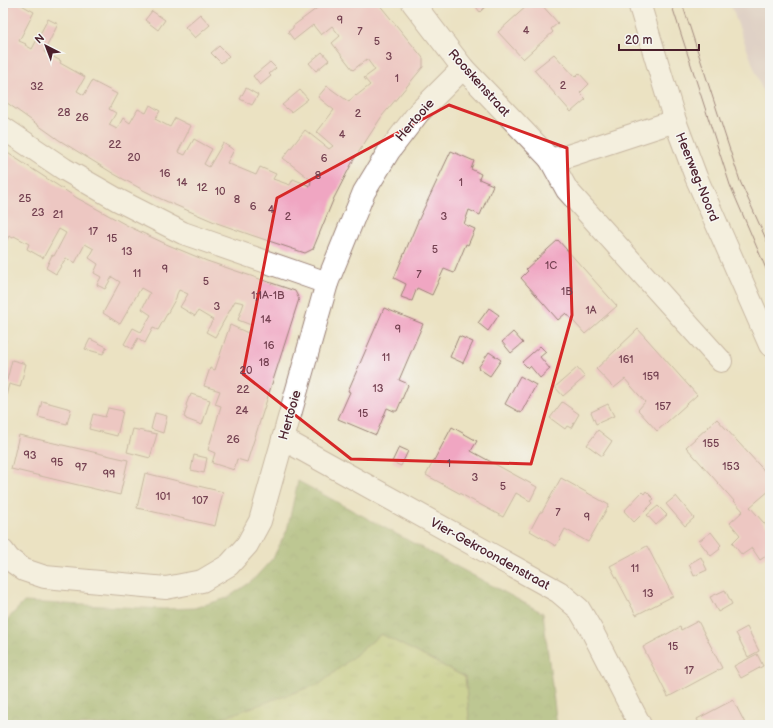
<svg xmlns="http://www.w3.org/2000/svg" width="773" height="728" viewBox="0 0 773 728" font-family="'Balsamiq Sans',sans-serif">
<defs>
<pattern id="grass-tufts" width="24" height="20" patternUnits="userSpaceOnUse"><rect width="24" height="20" fill="#a9bf63"/><path d="M3 7l-1-3M5 7V3M7 7l1-3M15 17l-1-3M17 17v-4M19 17l1-3" fill="none" stroke="#8c9b52"/></pattern>
<pattern id="forest-crowns" width="20" height="18" patternUnits="userSpaceOnUse"><rect width="20" height="18" fill="#86a659"/><path d="M2 6a3 3 0 1 1 6 0M12 15a3 3 0 1 1 6 0" fill="none" stroke="#70874a"/></pattern>
</defs>
<rect width="100%" height="100%" fill="#f6f6f2"/>
<filter id="ink" filterUnits="userSpaceOnUse"><feTurbulence type="fractalNoise" baseFrequency=".025" numOctaves="2"/><feDisplacementMap in="SourceGraphic" scale="8" xChannelSelector="R" yChannelSelector="G"/><feConvolveMatrix kernelMatrix="1 2 1 2 8 2 1 2 1" color-interpolation-filters="sRGB"/></filter>
<filter id="wash" filterUnits="userSpaceOnUse"><feTurbulence type="fractalNoise" baseFrequency=".012" numOctaves="4" result="noise"/><feDisplacementMap in="SourceGraphic" scale="16" xChannelSelector="R" yChannelSelector="G"/><feGaussianBlur stdDeviation="0.9" result="paint"/><feColorMatrix in="noise" values="0 0 0 0 0 0 0 0 0 0 0 0 0 0 0 0 0 1.4 0 .05"/><feComposite in="paint" operator="in"/></filter>
<g filter="url(#wash)">
<rect width="100%" height="100%" fill="#ebe2c2"/>
<polygon fill="#d1bdc9" points="730,3 770,3 770,111"/>
<polygon fill="url(#grass-tufts)" stroke="#7a6f47" points="381,634 465,677 470,725 186,725 210,722 321,683"/>
<polygon fill="url(#forest-crowns)" stroke="#686242" points="298,481 543,613 557,725 470,725 465,677 381,634 321,683 210,722 186,725 3,725 3,624 24,602 163,609 194,608 227,598 252,581 273,558 287,530"/>
<g id="blocks">
<g fill="#f0a6c2">
<polygon points="10,3 18,3 34,12 19,41 26,44 25,45 32,49 48,19 58,24 44,52 61,61 60,63 85,77 77,91 84,95 92,81 117,94 109,109 116,113 109,125 117,129 123,118 130,123 138,109 146,113 150,105 160,111 155,119 170,127 175,118 191,126 178,152 185,155 194,139 212,149 204,164 209,167 223,143 234,150 227,163 256,175 260,167 276,174 273,179 290,185 293,179 310,186 311,180 283,158 305,130 329,149 333,146 317,132 334,110 318,97 327,86 349,102 355,95 356,96 370,85 364,78 375,70 367,59 353,70 332,43 340,36 332,26 321,35 313,25 294,40 288,32 293,28 293,26 324,3 378,3 423,58 423,67 382,116 369,136 353,161 334,198 313,249 305,253 251,235 217,223 161,199 145,191 114,174 59,140 3,100 3,16"/>
<polygon points="473,3 489,3 480,12"/>
<polygon points="535,3 540,3 558,23 551,29 553,32 523,59 498,32 528,5 530,8"/>
<polygon points="152,11 165,20 158,30 145,20"/>
<polygon points="200,14 210,25 195,38 185,27"/>
<polygon points="219,46 229,56 221,63 211,53"/>
<polygon points="322,52 329,60 316,71 309,63"/>
<polygon points="554,54 575,77 579,73 589,84 580,93 586,99 571,112 534,70"/>
<polygon points="270,62 276,68 269,74 271,76 260,85 253,76"/>
<polygon points="246,88 258,95 252,105 240,99"/>
<polygon points="300,90 308,99 291,112 282,105"/>
<polygon points="3,150 77,198 130,227 166,244 207,261 295,291 299,299 247,462 237,459 234,470 212,463 215,453 208,450 221,406 215,404 220,391 204,386 210,368 215,370 230,325 248,333 251,325 238,320 244,303 235,301 215,337 206,332 213,320 198,311 195,316 180,307 188,294 179,290 177,294 176,298 158,330 153,328 145,343 138,338 132,349 124,344 133,328 141,332 151,315 142,309 150,293 141,288 120,324 103,313 120,282 112,277 105,289 97,285 101,277 94,273 98,264 89,258 94,249 85,244 75,263 66,258 56,274 46,268 52,255 54,256 66,233 59,229 43,258 27,249 29,244 14,236 13,238 9,236 3,247"/>
<polygon points="451,151 474,161 471,169 481,174 479,179 493,185 480,215 469,210 464,224 475,229 468,245 466,244 454,273 444,269 432,295 417,288 412,301 401,297 406,284 394,278 418,221"/>
<polygon points="558,240 617,306 585,334 566,313 558,320 521,278 528,271 526,269"/>
<polygon points="384,308 423,324 399,380 406,383 408,385 397,411 394,411 387,408 376,435 338,419 350,392 348,391"/>
<polygon points="489,308 499,315 488,331 478,323"/>
<polygon points="638,329 697,395 657,431 638,410 645,402 625,379 614,388 596,369"/>
<polygon points="513,332 523,343 511,353 502,342"/>
<polygon points="459,336 473,342 463,363 450,357"/>
<polygon points="3,339 6,340 4,350 3,350"/>
<polygon points="90,339 107,347 103,354 85,349"/>
<polygon points="540,346 546,352 540,357 550,369 540,378 530,366 528,368 522,362"/>
<polygon points="489,352 501,360 490,376 478,368"/>
<polygon points="12,360 26,364 20,387 9,384 3,408 3,379 7,380"/>
<polygon points="577,368 585,377 563,396 555,387"/>
<polygon points="520,376 536,385 521,413 505,404"/>
<polygon points="191,394 210,400 202,425 186,419 186,418 184,417 187,407 186,405 189,397 190,397"/>
<polygon points="42,401 71,409 67,424 38,417"/>
<polygon points="562,402 579,414 571,428 567,426 565,429 550,418"/>
<polygon points="608,404 614,416 596,424 591,412"/>
<polygon points="108,408 123,411 117,436 89,429 93,414 105,417"/>
<polygon points="155,413 167,416 163,433 151,429"/>
<polygon points="717,419 770,477 770,490 750,507 770,530 770,555 769,554 760,560 752,548 742,555 732,543 740,535 730,523 743,511 686,447"/>
<polygon points="452,427 477,441 471,451 537,487 530,501 516,493 503,517 426,475"/>
<polygon points="133,429 157,434 150,458 127,452"/>
<polygon points="598,430 612,441 602,456 587,445"/>
<polygon points="19,435 128,460 120,495 11,469"/>
<polygon points="399,447 408,451 401,466 392,462"/>
<polygon points="194,455 207,458 204,473 191,470"/>
<polygon points="145,473 223,492 215,526 137,508"/>
<polygon points="561,478 609,505 588,542 565,529 556,546 530,531 540,512 542,512"/>
<polygon points="646,491 654,499 651,501 653,503 634,522 624,511 642,492 644,494"/>
<polygon points="676,496 694,518 685,526 666,504"/>
<polygon points="658,506 667,515 656,525 647,515"/>
<polygon points="711,532 721,545 719,547 720,549 711,556 699,541"/>
<polygon points="647,546 673,596 636,615 610,566"/>
<polygon points="701,557 707,570 694,576 689,564"/>
<polygon points="725,590 732,604 718,612 710,597"/>
<polygon points="698,621 722,668 668,697 643,647 680,627 681,630"/>
<polygon points="747,627 759,651 748,657 736,633"/>
<polygon points="757,654 763,666 741,678 734,666"/>
<polygon points="733,700 746,725 700,725 697,719"/>
</g>
</g>
</g>
<g filter="url(#ink)">
<use href="#blocks" fill-opacity="0" stroke="#9a8076" stroke-width="1"/>
<g fill="none" stroke-linecap="round" stroke-linejoin="round">
<defs>
<g id="minor">
<polyline points="413,3 463,68 550,159 565,157 675,121"/>
<polyline points="3,128 64,169 118,200 183,233 327,283"/>
<polyline points="550,159 567,190 721,361"/>
<polyline points="283,439 559,592 579,609 592,631 640,725"/>
<polyline points="3,551 9,559 24,570 45,577 166,588 202,581 229,565 247,545 260,521 327,283 364,192 389,151 419,112 463,68"/>
</g>
<polyline id="tertiary" points="639,3 675,121 696,177 770,345"/>
</defs>
<use href="#minor" stroke="#9a8076" stroke-width="24"/>
<use href="#tertiary" stroke="#9a8076" stroke-width="24"/>
<use href="#minor" stroke="#fff" stroke-width="22"/>
<use href="#tertiary" stroke="#fff" stroke-width="22"/>
<g stroke="#4a1f2b" stroke-width="1">
<polyline points="671,3 730,185 770,278"/>
<polyline points="682,3 740,181 770,248"/>
</g>
</g>
</g>
<path d="M0 0H773V728H0ZM449,105L567,148L572,315L531,464L351,459L243,374L277,198Z" fill="#ebe2c2" fill-opacity=".55" fill-rule="evenodd"/>
<path fill="none" stroke="#d62828" stroke-width="3" stroke-linejoin="round" d="M449,105L567,148L572,315L531,464L351,459L243,374L277,198Z"/>
<g text-anchor="middle" dominant-baseline="central" stroke-width="3" stroke-linejoin="round" paint-order="stroke">
<g font-size="11" fill="#744151">
<text x="340" y="20">9</text>
<text x="526" y="30">4</text>
<text x="360" y="31">7</text>
<text x="377" y="41">5</text>
<text x="389" y="56">3</text>
<text x="397" y="78">1</text>
<text x="563" y="85">2</text>
<text x="37" y="86">32</text>
<text x="64" y="112">28</text>
<text x="358" y="113">2</text>
<text x="82" y="117">26</text>
<text x="342" y="134">4</text>
<text x="115" y="144">22</text>
<text x="134" y="157">20</text>
<text x="324" y="158">6</text>
<text x="165" y="173">16</text>
<text x="318" y="175">8</text>
<text x="182" y="182">14</text>
<text x="461" y="182">1</text>
<text x="202" y="187">12</text>
<text x="220" y="191">10</text>
<text x="25" y="198">25</text>
<text x="237" y="199">8</text>
<text x="253" y="206">6</text>
<text x="271" y="209">4</text>
<text x="38" y="212">23</text>
<text x="58" y="214">21</text>
<text x="288" y="216">2</text>
<text x="444" y="216">3</text>
<text x="93" y="231">17</text>
<text x="112" y="238">15</text>
<text x="435" y="249">5</text>
<text x="127" y="251">13</text>
<text x="551" y="265">1C</text>
<text x="165" y="269">9</text>
<text x="137" y="273">11</text>
<text x="419" y="274">7</text>
<text x="206" y="281">5</text>
<text x="567" y="291">1B</text>
<text x="268" y="295">1;1A-1B</text>
<text x="217" y="306">3</text>
<text x="591" y="310">1A</text>
<text x="266" y="319">14</text>
<text x="398" y="329">9</text>
<text x="269" y="345">16</text>
<text x="386" y="357">11</text>
<text x="626" y="359">161</text>
<text x="264" y="362">18</text>
<text x="246" y="370">20</text>
<text x="651" y="376">159</text>
<text x="378" y="388">13</text>
<text x="243" y="389">22</text>
<text x="663" y="406">157</text>
<text x="242" y="410">24</text>
<text x="363" y="413">15</text>
<text x="233" y="439">26</text>
<text x="711" y="443">155</text>
<text x="30" y="455">93</text>
<text x="57" y="462">95</text>
<text x="449" y="463">1</text>
<text x="731" y="466">153</text>
<text x="81" y="467">97</text>
<text x="109" y="474">99</text>
<text x="475" y="477">3</text>
<text x="503" y="486">5</text>
<text x="163" y="496">101</text>
<text x="200" y="500">107</text>
<text x="558" y="512">7</text>
<text x="587" y="517">9</text>
<text x="635" y="568">11</text>
<text x="648" y="593">13</text>
<text x="673" y="646">15</text>
<text x="689" y="670">17</text>
</g>
<g font-size="13" fill="#4a1f2b" stroke="#f6f6f2">
<text transform="translate(479 83) rotate(48)">Rooskenstraat</text>
<text transform="translate(415 120) rotate(-49)">Hertooie</text>
<text transform="translate(697 177) rotate(68)">Heerweg-Noord</text>
<text transform="translate(290 415) rotate(-74)">Hertooie</text>
<text transform="translate(490 554) rotate(29)">Vier-Gekroondenstraat</text>
</g>
</g>
<rect width="773" height="728" fill="none" stroke="#f6f6f2" stroke-width="16"/>
<g transform="translate(46 46) rotate(318)" stroke="#f6f6f2" stroke-width="3" paint-order="stroke">
<path d="M0-3L7 15L0 10L-7 15Z" fill="#4a1f2b"/>
<text y="-6" font-size="11" font-weight="bold" text-anchor="middle" fill="#4a1f2b">N</text>
</g>
<path d="M619 44v6h80v-6" fill="none" stroke="#4a1f2b" stroke-width="2"/>
<text x="625" y="44" font-size="12" fill="#4a1f2b" stroke="#f6f6f2" stroke-width="3" paint-order="stroke">20 m</text>
</svg>
